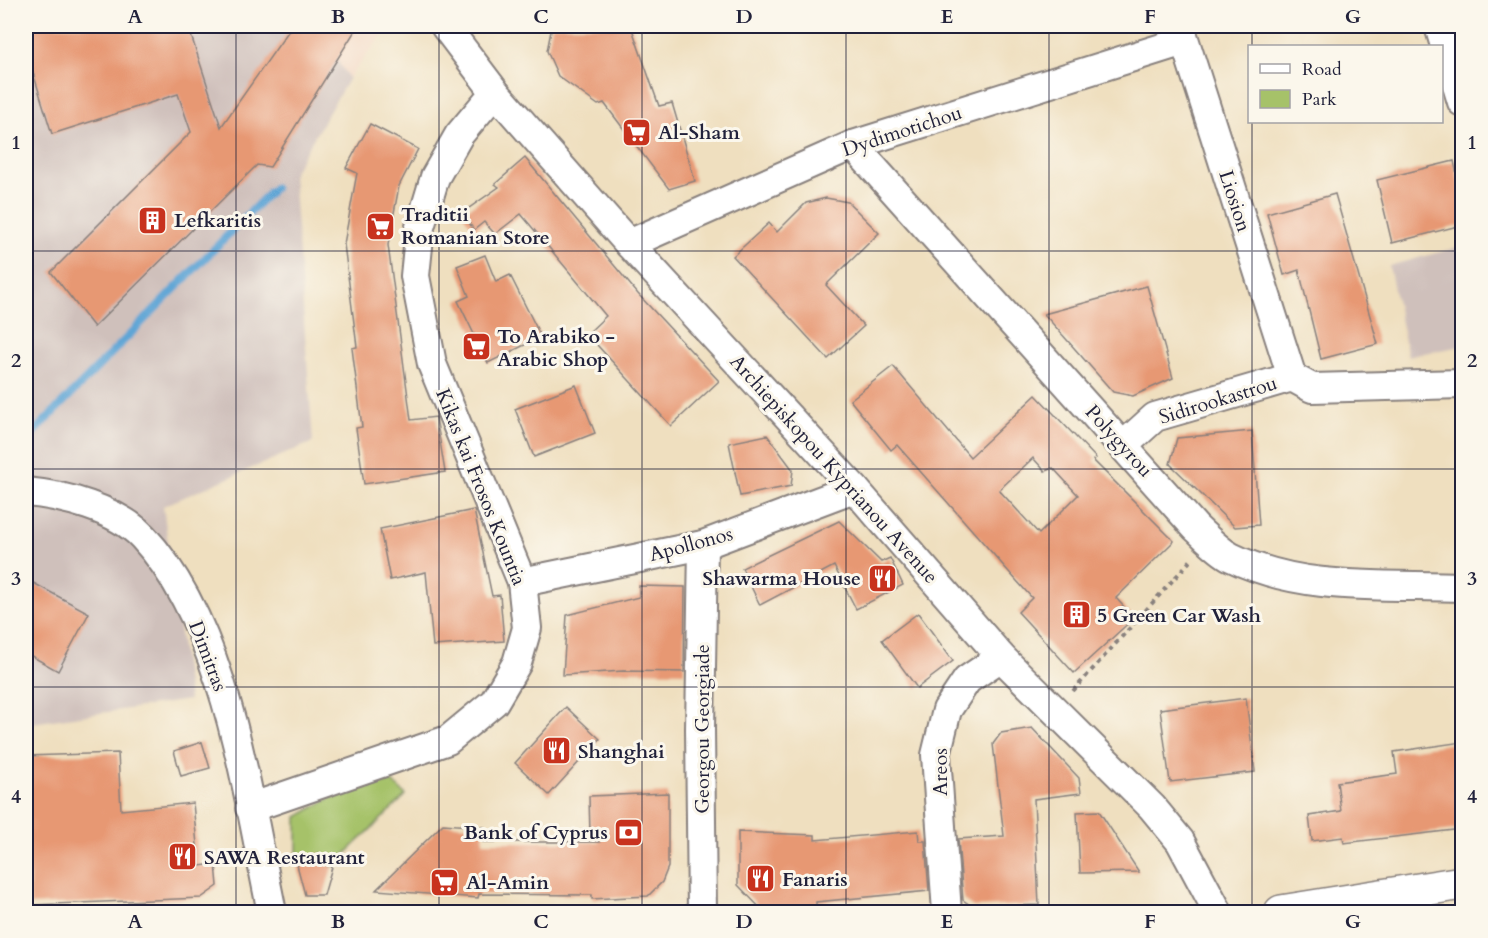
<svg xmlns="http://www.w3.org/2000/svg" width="1488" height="938" viewBox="0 0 1488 938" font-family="Cardo,serif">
<rect width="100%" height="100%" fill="#fbf7ec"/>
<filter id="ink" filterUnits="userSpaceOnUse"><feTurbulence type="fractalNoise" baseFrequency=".0167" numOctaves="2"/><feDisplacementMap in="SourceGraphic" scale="12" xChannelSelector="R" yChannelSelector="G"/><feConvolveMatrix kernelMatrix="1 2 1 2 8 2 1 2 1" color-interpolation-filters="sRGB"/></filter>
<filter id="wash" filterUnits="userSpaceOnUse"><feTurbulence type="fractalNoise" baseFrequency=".008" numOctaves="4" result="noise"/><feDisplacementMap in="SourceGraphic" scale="24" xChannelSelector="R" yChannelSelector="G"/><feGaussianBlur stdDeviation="1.35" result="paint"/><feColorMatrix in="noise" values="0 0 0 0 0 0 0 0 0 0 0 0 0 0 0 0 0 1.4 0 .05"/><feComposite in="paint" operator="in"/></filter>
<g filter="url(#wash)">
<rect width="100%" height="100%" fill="#efdfbf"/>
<polygon fill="#f3d4bf" points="314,26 389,26 349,78"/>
<g fill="#cfc0bb">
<polygon points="26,26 314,26 349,78 293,173 313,442 163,506 189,700 26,724"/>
<polygon points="1462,246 1462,346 1408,356 1389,266"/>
</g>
<polygon fill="#a6c269" stroke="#647252" stroke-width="1.5" points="391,781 406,795 332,867 319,854 297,865 297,817 330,798"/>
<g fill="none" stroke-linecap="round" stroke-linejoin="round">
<polyline stroke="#5fa5d5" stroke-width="8" points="26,440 274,188"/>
</g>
<g id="blocks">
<g fill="#e79873" fill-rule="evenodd">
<polygon points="26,26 188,26 221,127 292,26 358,26 270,167 257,165 94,327 51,272 191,132 178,94 52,134 26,50"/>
<polygon points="552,26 631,26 659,106 672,103 695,181 669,189 604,103 598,105 558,76 547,51"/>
<polygon points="370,124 418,149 399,186 388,245 411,420 436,417 445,472 364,484 356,428 362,427 352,348 357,347 344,244 357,173 346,168"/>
<polygon points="525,158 638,294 719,381 671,426 587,334 606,316 521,214 495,234 484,222 474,230 462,213 499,187 495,184"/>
<polygon points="1454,161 1462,197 1462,225 1392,243 1377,180"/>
<polygon points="1335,194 1378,344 1321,359 1299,270 1284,275 1267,213"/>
<polygon points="826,198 848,202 879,233 826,285 864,326 828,359 733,256 769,223 777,232 806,203"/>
<polygon points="485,255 496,282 510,275 541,337 488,363 458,301 469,296 457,266"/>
<polygon points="1147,286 1173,378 1133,396 1113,392 1044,314"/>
<path d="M893,366L970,457L1036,395L1096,458L1093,460L1174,541L1116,598L1134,618L1074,673L1018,612L1032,598L897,445L891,450L850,400ZM1033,458L1045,471L1053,468L1078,495L1039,534L999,490Z"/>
<polygon points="576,385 595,433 534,457 515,409"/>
<polygon points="1252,431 1259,525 1235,527 1170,464 1177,438"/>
<polygon points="767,435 793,470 791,486 740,496 729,443"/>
<polygon points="474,510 492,596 500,595 504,641 433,646 426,572 390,580 380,529"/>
<polygon points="839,521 881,562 890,558 903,585 856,609 834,566 760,605 742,568"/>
<polygon points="26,579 89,613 58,671 26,653"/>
<polygon points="639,586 685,587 684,672 623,671 563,675 567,615 639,597"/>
<polygon points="918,613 953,661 917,688 882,640"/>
<polygon points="1246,698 1255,772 1170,782 1160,709"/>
<polygon points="566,707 600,739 549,795 515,763"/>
<polygon points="1032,728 1079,778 1081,793 1034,799 1039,905 973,907 963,900 958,839 1004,836 993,744 1001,733"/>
<polygon points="202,742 210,768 181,776 174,751"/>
<polygon points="1462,742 1462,829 1344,843 1343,837 1312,841 1309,816 1341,811 1337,782 1397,774 1394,752"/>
<polygon points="118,753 121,810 193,803 199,866 216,864 218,886 201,898 30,905 26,756"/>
<polygon points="668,793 668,867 662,882 648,896 592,899 592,895 479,894 478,898 376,890 443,824 484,827 483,842 599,842 590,834 589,796"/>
<polygon points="1099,811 1139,872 1080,873 1077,812"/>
<polygon points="918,831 919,841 925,841 929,891 816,902 816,907 764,912 738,885 738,832 815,835 815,840"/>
<polygon points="319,853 332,867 324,895 305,895 297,865"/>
</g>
</g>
</g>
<g filter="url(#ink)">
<use href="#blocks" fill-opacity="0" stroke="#88807d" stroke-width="1.5"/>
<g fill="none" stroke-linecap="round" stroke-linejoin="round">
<defs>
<g id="minor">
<polyline points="445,26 495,92 629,244 854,488 1001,657 1152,807 1180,841 1218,912"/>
<polyline points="1180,26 1292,377"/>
<polyline points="1439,26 1462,102"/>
<path d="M853,145L1196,528C1207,538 1219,551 1231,557C1302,592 1386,584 1462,587"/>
<polyline points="629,244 853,145 1184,41"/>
<polyline points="1124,445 1155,417 1292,377 1312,388 1462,384"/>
<path d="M26,492C62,495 117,509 143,537C227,627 247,795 272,912"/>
<polyline points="522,582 703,545 854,488"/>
<polyline points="250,808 448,740 494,702 517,663 527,628 522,582 432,364 415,276 420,227 435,177 459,135 495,92"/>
<polyline points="702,912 700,729 703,545"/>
<polyline points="947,912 936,755 947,710 967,680 1001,657"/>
</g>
<polyline id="major" points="1281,912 1462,883"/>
</defs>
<use href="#minor" stroke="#88807d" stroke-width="32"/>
<use href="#major" stroke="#88807d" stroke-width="36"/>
<polyline stroke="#88807d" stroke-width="4" stroke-dasharray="4.5 4.5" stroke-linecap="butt" points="1073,691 1191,560"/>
<use href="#minor" stroke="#fff" stroke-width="28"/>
<use href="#major" stroke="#fff" stroke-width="33"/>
</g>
</g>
<path fill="none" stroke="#22223b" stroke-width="1.5" stroke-opacity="0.55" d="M236,26V912M439,26V912M642,26V912M846,26V912M1049,26V912M1252,26V46M1252,122V912M26,251H1462M26,469H1462M26,687H1462"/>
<defs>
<symbol id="supermarket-square" viewBox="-11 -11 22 22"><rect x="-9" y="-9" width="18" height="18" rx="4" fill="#c8321e" stroke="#fbf7ec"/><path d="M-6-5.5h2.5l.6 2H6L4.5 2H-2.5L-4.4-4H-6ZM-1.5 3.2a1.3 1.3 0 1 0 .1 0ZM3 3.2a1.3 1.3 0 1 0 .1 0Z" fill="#fff"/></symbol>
<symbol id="building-square" viewBox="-11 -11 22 22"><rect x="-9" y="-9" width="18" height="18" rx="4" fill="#c8321e" stroke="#fbf7ec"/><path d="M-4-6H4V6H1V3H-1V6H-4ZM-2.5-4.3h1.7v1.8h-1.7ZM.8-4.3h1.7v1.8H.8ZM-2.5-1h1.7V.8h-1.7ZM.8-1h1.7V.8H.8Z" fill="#fff"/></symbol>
<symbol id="restaurant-square" viewBox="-11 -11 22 22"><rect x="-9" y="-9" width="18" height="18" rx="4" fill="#c8321e" stroke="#fbf7ec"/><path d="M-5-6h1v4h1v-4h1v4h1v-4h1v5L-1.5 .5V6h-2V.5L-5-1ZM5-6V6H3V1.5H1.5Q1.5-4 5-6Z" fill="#fff"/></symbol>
<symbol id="bank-square" viewBox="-11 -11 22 22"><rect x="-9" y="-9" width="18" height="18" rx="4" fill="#c8321e" stroke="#fbf7ec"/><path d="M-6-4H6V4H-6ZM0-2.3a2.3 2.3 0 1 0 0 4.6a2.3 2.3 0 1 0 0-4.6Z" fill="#fff"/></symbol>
</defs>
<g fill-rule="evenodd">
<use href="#supermarket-square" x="620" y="116" width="33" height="33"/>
<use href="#building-square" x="136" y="204" width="33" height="33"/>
<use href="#supermarket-square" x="364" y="210" width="33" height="33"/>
<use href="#supermarket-square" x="460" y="330" width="33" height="33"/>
<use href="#restaurant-square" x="866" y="562" width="33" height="33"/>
<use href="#building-square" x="1060" y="598" width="33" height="33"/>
<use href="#restaurant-square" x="540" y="734" width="33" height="33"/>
<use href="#bank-square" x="612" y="816" width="33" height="33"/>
<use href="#restaurant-square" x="166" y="840" width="33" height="33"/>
<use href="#restaurant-square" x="744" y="862" width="33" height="33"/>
<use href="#supermarket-square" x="428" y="866" width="33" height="33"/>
</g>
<g text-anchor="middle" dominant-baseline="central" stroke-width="6" stroke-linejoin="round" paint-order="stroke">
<g font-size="20" fill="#22223b" stroke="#fbf7ec">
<text transform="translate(902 131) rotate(-18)">Dydimotichou</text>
<text transform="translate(1235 201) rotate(72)">Liosion</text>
<text transform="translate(1218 400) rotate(-17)">Sidirookastrou</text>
<text transform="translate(1119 441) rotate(48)">Polygyrou</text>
<text transform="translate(834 469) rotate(48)">Archiepiskopou Kyprianou Avenue</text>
<text transform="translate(481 487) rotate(68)">Kikas kai Frosos Kountia</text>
<text transform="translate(691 544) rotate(-15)">Apollonos</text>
<text transform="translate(208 656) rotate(69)">Dimitras</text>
<text transform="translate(702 729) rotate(-90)">Georgou Georgiade</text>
<text transform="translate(940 772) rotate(-90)">Areos</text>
</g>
<g font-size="20" font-weight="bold" fill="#22223b" stroke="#fbf7ec" text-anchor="start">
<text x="658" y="132">Al-Sham</text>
<text x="401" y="214">Traditii<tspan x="401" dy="23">Romanian Store</tspan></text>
<text x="174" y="220">Lefkaritis</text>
<text x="497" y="336">To Arabiko -<tspan x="497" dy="23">Arabic Shop</tspan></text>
<text x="861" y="578" text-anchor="end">Shawarma House</text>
<text x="1097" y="615">5 Green Car Wash</text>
<text x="578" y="751">Shanghai</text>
<text x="608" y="832" text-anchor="end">Bank of Cyprus</text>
<text x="204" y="857">SAWA Restaurant</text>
<text x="782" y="879">Fanaris</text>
<text x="466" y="882">Al-Amin</text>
</g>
</g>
<rect width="1488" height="938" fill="none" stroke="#fbf7ec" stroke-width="66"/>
<rect x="1248" y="45" width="195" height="78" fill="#fbf7ec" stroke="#a4a2a5" stroke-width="1.5"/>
<rect x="1260" y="64" width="30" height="9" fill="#ffffff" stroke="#a4a2a5" stroke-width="1.5"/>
<text x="1302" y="75" font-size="18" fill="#22223b">Road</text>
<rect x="1260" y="90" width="30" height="18" fill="#a6c269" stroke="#a4a2a5" stroke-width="1.5"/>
<text x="1302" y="105" font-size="18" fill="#22223b">Park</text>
<rect x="33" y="33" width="1422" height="872" fill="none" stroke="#22223b" stroke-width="2"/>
<g font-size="20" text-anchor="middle" font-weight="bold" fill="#22223b">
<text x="135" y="23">A</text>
<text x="338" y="23">B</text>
<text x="541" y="23">C</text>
<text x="744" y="23">D</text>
<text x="947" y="23">E</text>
<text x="1150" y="23">F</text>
<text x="1353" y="23">G</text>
<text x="16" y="149">1</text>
<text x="1472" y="149">1</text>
<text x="16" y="367">2</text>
<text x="1472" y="367">2</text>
<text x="16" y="585">3</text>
<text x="1472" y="585">3</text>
<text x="16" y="803">4</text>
<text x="1472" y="803">4</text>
<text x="135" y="928">A</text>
<text x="338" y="928">B</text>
<text x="541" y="928">C</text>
<text x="744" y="928">D</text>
<text x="947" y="928">E</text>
<text x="1150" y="928">F</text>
<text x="1353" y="928">G</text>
</g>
</svg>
